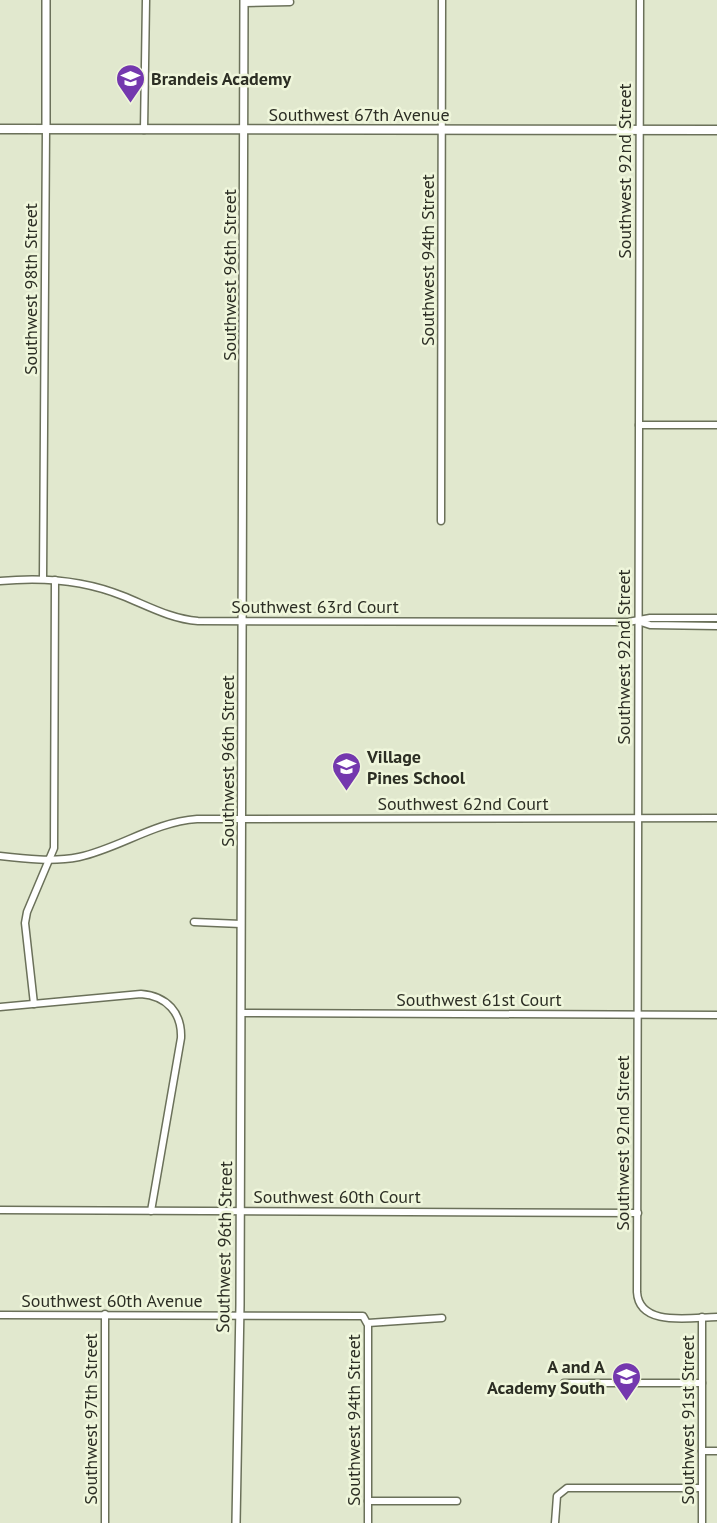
<svg xmlns="http://www.w3.org/2000/svg" width="717" height="1523" viewBox="0 0 717 1523" font-family="'PT Sans',sans-serif">
<rect width="100%" height="100%" fill="#e1e8ce"/>
<g fill="none" stroke-linecap="round" stroke-linejoin="round">
<defs>
<g id="minor">
<path d="M640,0L637,1292C639,1328 692,1317 717,1317"/>
<polyline points="244,3 290,2"/>
<polyline points="144,130 146,0"/>
<polyline points="639,425 717,425"/>
<polyline points="441,521 442,0"/>
<polyline points="43,579 46,129"/>
<path d="M0,581C42,577 84,580 123,596C148,606 171,619 198,621L628,622L650,618H717"/>
<polyline points="638,621 650,625 717,626"/>
<path d="M0,856C25,859 54,862 79,857C120,848 154,822 197,819L717,818"/>
<polyline points="194,922 241,924"/>
<polyline points="34,1004 25,923 27,912 54,848 55,580"/>
<path d="M0,1007L141,994C167,996 182,1013 181,1038L151,1211"/>
<polyline points="241,1013 717,1015"/>
<polyline points="0,1210 638,1213"/>
<polyline points="0,1315 363,1316 368,1325 368,1523"/>
<polyline points="368,1323 442,1318"/>
<polyline points="564,1383 702,1383"/>
<polyline points="702,1451 717,1451"/>
<polyline points="368,1501 457,1501"/>
<polyline points="105,1523 105,1314"/>
<polyline points="555,1523 557,1496 567,1488 701,1488"/>
<polyline points="702,1523 702,1317"/>
</g>
<g id="tertiary">
<polyline points="46,129 46,0"/>
<polyline points="236,1523 240,1305 244,0"/>
</g>
<polyline id="secondary" points="0,129 717,130"/>
</defs>
<use href="#minor" stroke="#6b715a" stroke-width="9"/>
<use href="#tertiary" stroke="#6b715a" stroke-width="10"/>
<use href="#secondary" stroke="#6b715a" stroke-width="11"/>
<use href="#minor" stroke="#fff" stroke-width="6"/>
<use href="#tertiary" stroke="#fff" stroke-width="7"/>
<use href="#secondary" stroke="#fff" stroke-width="8"/>
</g>
<defs>
<symbol id="school-pin" viewBox="-11 -11 22 30"><path d="M0 17L-7.5 6A9.5 9.5 0 1 1 7.5 6Z" fill="#7438ae" stroke="#eff6db"/><path d="M0-5L7-2L0 1L-7-2ZM-4 1L0 2.5L4 1V4Q0 6-4 4Z" fill="#fff"/></symbol>
</defs>
<g fill-rule="evenodd">
<use href="#school-pin" x="114" y="62" width="33" height="45"/>
<use href="#school-pin" x="330" y="750" width="33" height="45"/>
<use href="#school-pin" x="610" y="1360" width="33" height="45"/>
</g>
<g text-anchor="middle" dominant-baseline="central" stroke-width="5" stroke-linejoin="round" paint-order="stroke">
<g font-size="18" font-weight="bold" fill="#2c2e24" stroke="#eff6db" text-anchor="start">
<text x="151" y="78">Brandeis Academy</text>
<text x="367" y="756">Village<tspan x="367" dy="21">Pines School</tspan></text>
<text x="605" y="1366" text-anchor="end">A and A<tspan x="605" dy="21">Academy South</tspan></text>
</g>
<g font-size="18" fill="#2c2e24" stroke="#eff6db">
<text x="359" y="114">Southwest 67th Avenue</text>
<text transform="translate(624 171) rotate(-90)">Southwest 92nd Street</text>
<text transform="translate(427 260) rotate(-90)">Southwest 94th Street</text>
<text transform="translate(229 275) rotate(-90)">Southwest 96th Street</text>
<text transform="translate(30 289) rotate(-90)">Southwest 98th Street</text>
<text x="315" y="606">Southwest 63rd Court</text>
<text transform="translate(623 657) rotate(-90)">Southwest 92nd Street</text>
<text transform="translate(227 761) rotate(-90)">Southwest 96th Street</text>
<text x="463" y="803">Southwest 62nd Court</text>
<text x="479" y="999">Southwest 61st Court</text>
<text transform="translate(622 1143) rotate(-90)">Southwest 92nd Street</text>
<text x="337" y="1196">Southwest 60th Court</text>
<text transform="translate(224 1247) rotate(-89)">Southwest 96th Street</text>
<text x="112" y="1300">Southwest 60th Avenue</text>
<text transform="translate(90 1419) rotate(-90)">Southwest 97th Street</text>
<text transform="translate(353 1420) rotate(-90)">Southwest 94th Street</text>
<text transform="translate(687 1420) rotate(-90)">Southwest 91st Street</text>
</g>
</g>
</svg>
